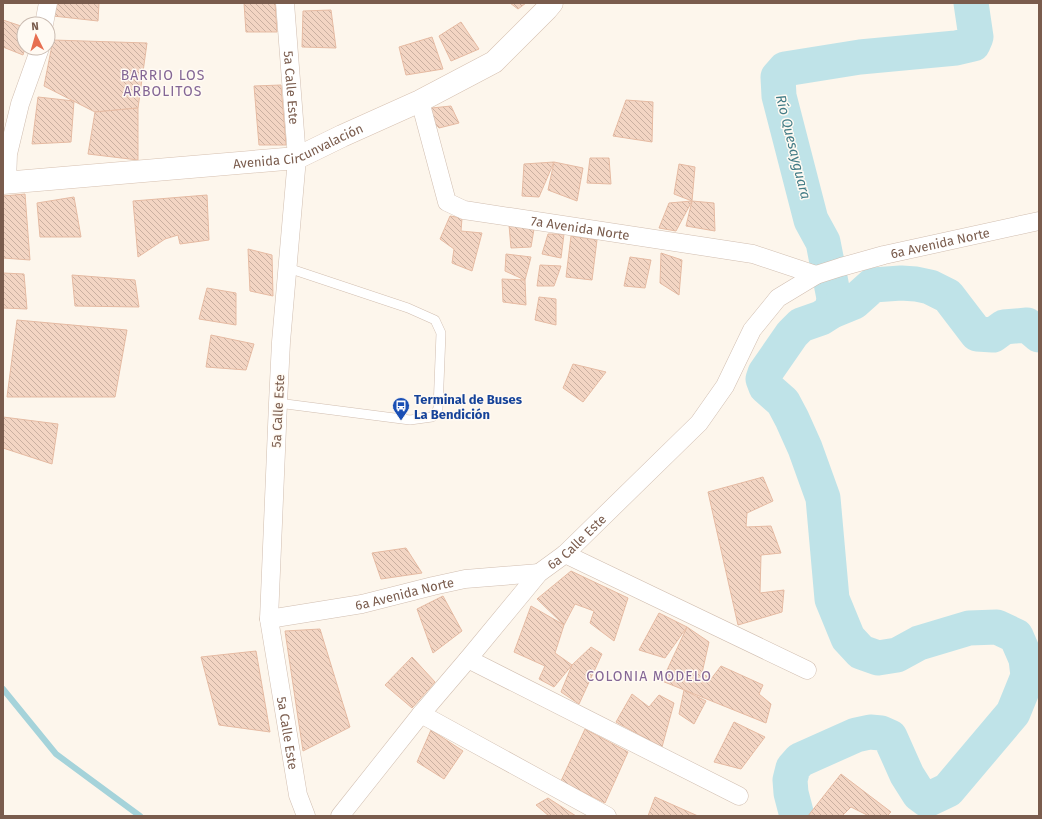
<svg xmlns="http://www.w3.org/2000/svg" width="1042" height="819" viewBox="0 0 1042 819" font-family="'Fira Sans',sans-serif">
<defs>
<pattern id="building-back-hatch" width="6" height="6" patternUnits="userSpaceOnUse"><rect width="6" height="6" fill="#f3d5c3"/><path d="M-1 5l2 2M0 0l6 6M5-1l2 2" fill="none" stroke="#cab0a1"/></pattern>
</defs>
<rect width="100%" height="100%" fill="#fdf6ec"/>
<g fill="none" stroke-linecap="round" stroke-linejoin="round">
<polyline stroke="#a5d3da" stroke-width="6" points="3,689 56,754 140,816"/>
<g stroke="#bfe3e8" stroke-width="35">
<polyline points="832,311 834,298 823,242 811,220 779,96 778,77 785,69 860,57 956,48 973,44 976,37 971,3"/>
<polyline points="797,816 791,793 790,780 793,768 800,760 856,735 870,732 881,733 890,737 907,775 919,794 927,800 948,790 1013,713 1028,676 1026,659 1016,636 997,627 969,628 919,643 897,655 878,658 861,652 848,638 832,599 823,498 805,448 792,419 783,402 766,387 763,379 765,373 792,334 801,325 821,318 832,311 854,302 873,285 901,283 916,284 930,287 948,296 977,334 993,335 1004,327 1027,325 1039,335"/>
</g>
</g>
<g fill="url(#building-back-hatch)" stroke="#e6bba3">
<polygon points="54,3 99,3 98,21 53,16"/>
<polygon points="244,3 275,3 277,32 246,32"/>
<polygon points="510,3 526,3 518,9"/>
<polygon points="331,10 336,48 302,47 303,11"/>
<polygon points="3,20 24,27 25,48 23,55 3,47"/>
<polygon points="461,22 479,49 451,61 439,36"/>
<polygon points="432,37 443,69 406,75 399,47"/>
<polygon points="53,40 147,43 138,108 95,112 44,86"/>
<polygon points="281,85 286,145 259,145 254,86"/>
<polygon points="38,97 74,101 71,142 32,144"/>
<polygon points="626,100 653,102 652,142 613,136"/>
<polygon points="451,106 459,123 439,128 422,109"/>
<polygon points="138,108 138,160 88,154 95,112"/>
<polygon points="590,158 609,158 611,184 587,183"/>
<polygon points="554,162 583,168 577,201 548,190"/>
<polygon points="554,162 539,197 522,196 524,164"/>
<polygon points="679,164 695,167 692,201 674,194"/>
<polygon points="25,194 30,260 3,258 3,196"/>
<polygon points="207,195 209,240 180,244 178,235 165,239 138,257 133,201"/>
<polygon points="74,197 81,237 40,237 37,203"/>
<polygon points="692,201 714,203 715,231 686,226"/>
<polygon points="692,201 676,231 659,228 669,203"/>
<polygon points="450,216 462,218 461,231 482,233 472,271 452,263 454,249 440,239"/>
<polygon points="509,225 534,229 531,247 511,248"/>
<polygon points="548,234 564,234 561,258 542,254"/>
<polygon points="571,236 597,240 592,280 566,277"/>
<polygon points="248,249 272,255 273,296 250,291"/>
<polygon points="661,253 682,260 679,295 660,283"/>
<polygon points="506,254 531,257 525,280 505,271"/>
<polygon points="630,257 651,260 645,288 624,286"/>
<polygon points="540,265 561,266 554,286 537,286"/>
<polygon points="3,273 24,274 27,309 3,308"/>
<polygon points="72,275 135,280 139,307 75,306"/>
<polygon points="502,279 525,280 526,305 503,302"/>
<polygon points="207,288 236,293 236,325 199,319"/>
<polygon points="539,297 556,299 556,325 535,320"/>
<polygon points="17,320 127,330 115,397 7,397"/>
<polygon points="211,335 254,344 246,370 206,367"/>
<polygon points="573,364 606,372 583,402 563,388"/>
<polygon points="3,417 58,424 52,464 3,448"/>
<polygon points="763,477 773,501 747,513 746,527 771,526 781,553 761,555 760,593 784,590 782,612 738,625 708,492"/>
<polygon points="406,548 422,573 381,579 372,553"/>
<polygon points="571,571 628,598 614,641 590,623 594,611 575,604 564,625 537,599"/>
<polygon points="443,596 462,631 433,653 417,609"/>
<polygon points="531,606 564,625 555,653 572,665 554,687 539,679 545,666 514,652"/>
<polygon points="659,613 687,627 665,658 639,650"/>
<polygon points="687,627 709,642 702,673 711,679 721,666 763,685 759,694 771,704 766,723 662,681"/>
<polygon points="320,629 350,727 303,751 285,631"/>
<polygon points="591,647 602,654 579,704 561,692 572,665"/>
<polygon points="256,651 270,732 219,725 201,657"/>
<polygon points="412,657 435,682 412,708 385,685"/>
<polygon points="684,690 706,701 694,724 679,714"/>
<polygon points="632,694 649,707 659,695 674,703 662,747 616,722"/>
<polygon points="734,722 765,737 741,769 714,762"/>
<polygon points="585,729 628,752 605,803 561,781"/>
<polygon points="431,730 463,751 444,779 417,762"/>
<polygon points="841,774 891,812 887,816 869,816 851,807 842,816 808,816"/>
<polygon points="655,797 698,816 648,816"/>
<polygon points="548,798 576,816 549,816 536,805"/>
</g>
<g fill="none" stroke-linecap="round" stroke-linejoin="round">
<defs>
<polyline id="lane" points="278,403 410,420 432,417 438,409 441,333 435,320 408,308 288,268"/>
<g id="street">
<path id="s1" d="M285,3L297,158L281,342L278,403L269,619L298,795L306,816"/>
<polyline points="44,24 48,3"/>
<path id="s2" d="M420,101L447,202L464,210L753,254L816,275"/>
<polyline points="7,183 8,154 20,104 40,48"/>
<polyline points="565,554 807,670"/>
<path id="s3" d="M269,619L362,604L433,586L465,579L539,573"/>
<polyline points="468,659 739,796"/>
<polyline points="421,714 607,816"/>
<path id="s4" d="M340,816L421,714L468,659L539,573L565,554L699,423L725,386L752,330L778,298L816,275L841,267L884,255L1039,221"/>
</g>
<g id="secondary">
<path id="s5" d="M3,183L297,158L342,136L420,101L494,62L547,9L552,3"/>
</g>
</defs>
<use href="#lane" stroke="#d1beb0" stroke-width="10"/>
<use href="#street" stroke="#d1beb0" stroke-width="19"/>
<use href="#secondary" stroke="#d6c0b0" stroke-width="23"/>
<use href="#lane" stroke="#fff" stroke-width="9"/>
<use href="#street" stroke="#fff" stroke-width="18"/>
<use href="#secondary" stroke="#fff" stroke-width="22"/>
</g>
<defs>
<symbol id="bus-pin" viewBox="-11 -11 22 30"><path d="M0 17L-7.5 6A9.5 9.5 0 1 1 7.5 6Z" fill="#1a4fb4" stroke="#fffaf3"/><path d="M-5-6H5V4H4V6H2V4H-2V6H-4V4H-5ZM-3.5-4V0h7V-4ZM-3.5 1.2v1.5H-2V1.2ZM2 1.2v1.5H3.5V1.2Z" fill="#fff"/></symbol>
</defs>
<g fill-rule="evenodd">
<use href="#bus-pin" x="391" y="396" width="20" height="27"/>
</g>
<g text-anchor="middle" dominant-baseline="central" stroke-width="3" stroke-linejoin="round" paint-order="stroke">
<g font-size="13" fill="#7a5c4d" stroke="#fffaf3">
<text stroke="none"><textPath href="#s1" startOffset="85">5a Calle Este</textPath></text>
<text stroke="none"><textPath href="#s5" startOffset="299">Avenida Circunvalación</textPath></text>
<text stroke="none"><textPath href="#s2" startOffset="241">7a Avenida Norte</textPath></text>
<text stroke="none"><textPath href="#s4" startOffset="855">6a Avenida Norte</textPath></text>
<text transform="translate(278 411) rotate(-87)">5a Calle Este</text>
<text stroke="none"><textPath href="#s4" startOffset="363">6a Calle Este</textPath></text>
<text stroke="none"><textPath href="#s3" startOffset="138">6a Avenida Norte</textPath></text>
<text stroke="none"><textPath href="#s1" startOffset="733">5a Calle Este</textPath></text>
</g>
<g font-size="13" font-weight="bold" fill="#164399" stroke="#fffaf3" text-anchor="start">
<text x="414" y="399">Terminal de Buses<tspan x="414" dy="15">La Bendición</tspan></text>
</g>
<g font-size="14" letter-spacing="1" fill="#846695" stroke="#fffaf3">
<text x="163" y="75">BARRIO LOS<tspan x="163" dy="16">ARBOLITOS</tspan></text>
<text x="649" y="676">COLONIA MODELO</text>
</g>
<g font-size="14" font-style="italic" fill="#437c86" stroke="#fffaf3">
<text transform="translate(793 147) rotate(76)">Río Quesayguara</text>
</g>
</g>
<rect width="1042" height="819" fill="none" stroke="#7a5c4d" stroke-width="8"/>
<g transform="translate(36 36) rotate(355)"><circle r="19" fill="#fffaf3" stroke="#cabbb1"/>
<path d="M0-3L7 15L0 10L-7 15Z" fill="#e76f51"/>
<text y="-6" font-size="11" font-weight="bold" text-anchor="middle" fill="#7a5c4d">N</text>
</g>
</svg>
